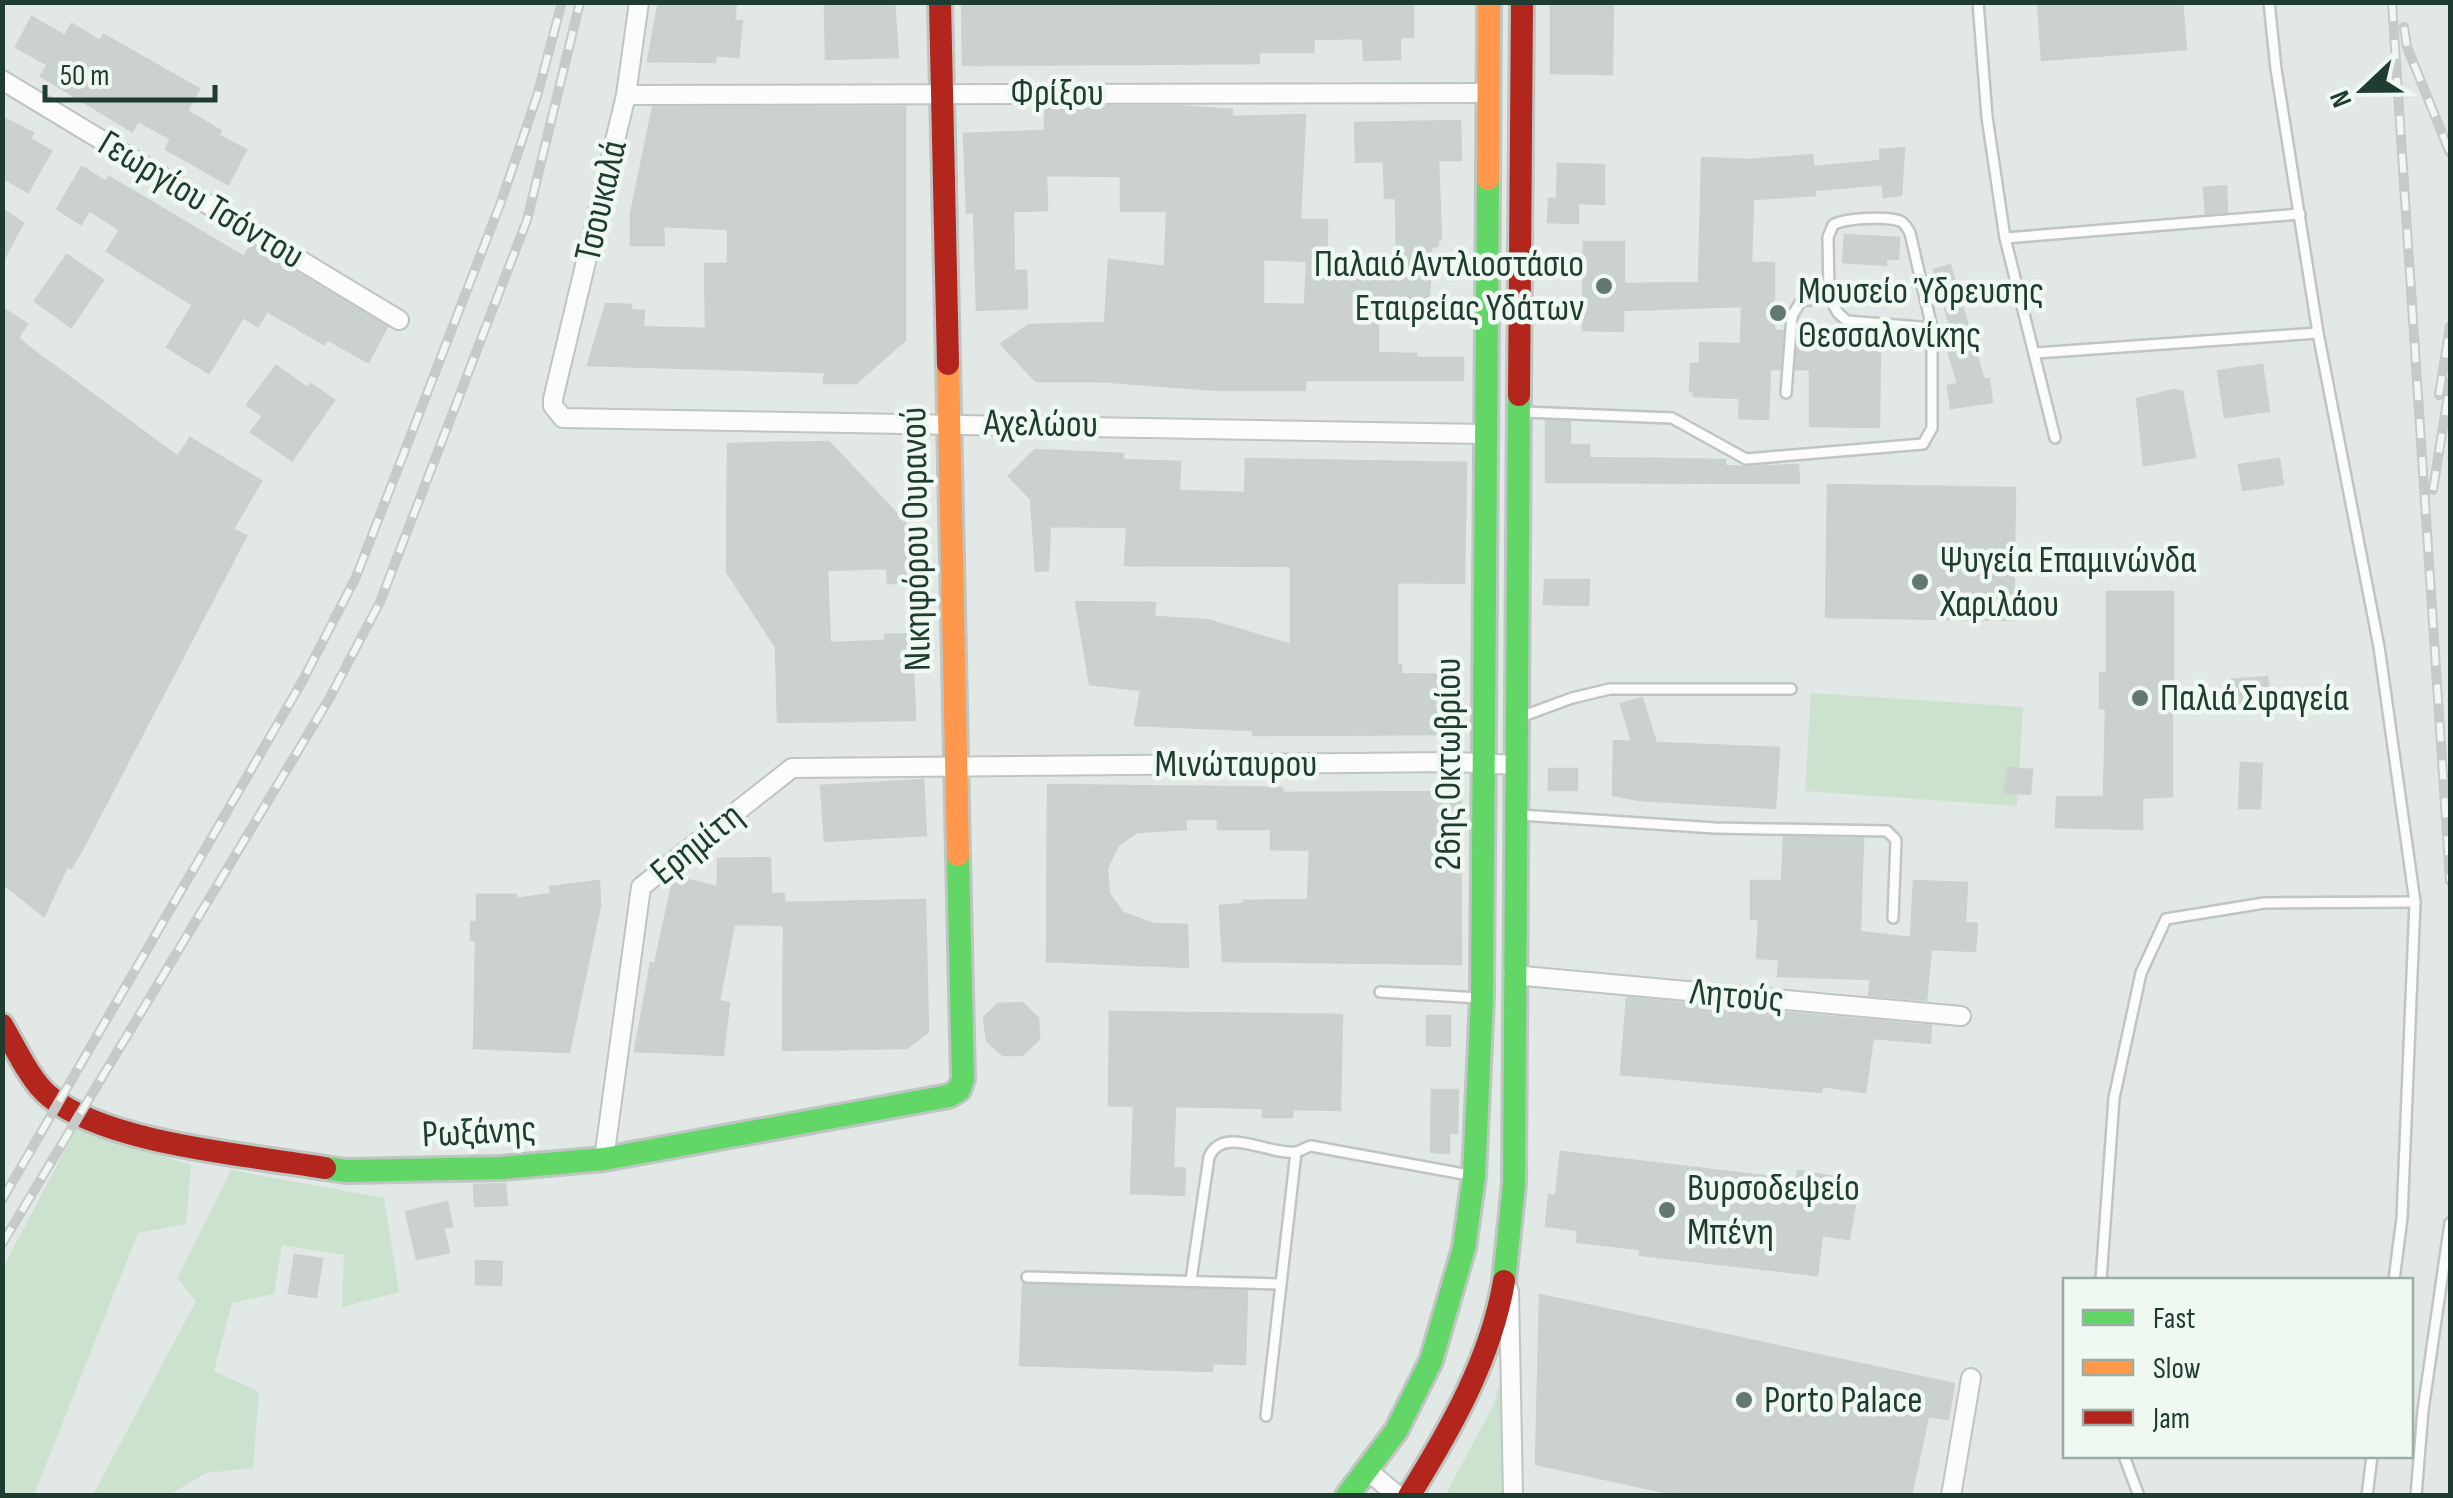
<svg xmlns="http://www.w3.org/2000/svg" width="2453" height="1498" viewBox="0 0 2453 1498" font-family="'Sofia Sans Condensed',sans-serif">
<rect width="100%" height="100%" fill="#e2e8e5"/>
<g fill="#cae2ce">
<polygon points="1811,693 2023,707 2017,806 1805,791"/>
<polygon points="76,1129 191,1165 186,1224 138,1233 34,1495 3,1495 2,1270"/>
<polygon points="231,1170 384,1198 399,1292 342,1307 344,1255 282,1245 274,1294 232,1303 214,1371 259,1392 253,1468 206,1473 169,1495 93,1495 196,1301 177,1278"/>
<polygon points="1499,1386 1504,1388 1502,1495 1445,1496 1493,1406"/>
</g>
<g fill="#cad1ce" stroke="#cbd1ce" stroke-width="2.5" fill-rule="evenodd">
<polygon points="659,2 736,2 734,21 742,21 738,57 716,55 715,62 648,61"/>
<polygon points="825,2 894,2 898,57 826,59"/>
<polygon points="962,2 1080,2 1080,5 1413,2 1413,37 1400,37 1400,59 1364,60 1363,38 1314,39 1313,52 1258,52 1259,63 963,65"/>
<polygon points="1551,2 1613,2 1612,74 1551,73"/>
<polygon points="2038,2 2182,2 2186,49 2042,60"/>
<polygon points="32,17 65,36 72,24 100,41 104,35 199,89 187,111 221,131 218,135 246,150 228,184 166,149 171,139 138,121 132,131 41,76 48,65 16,47"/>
<path d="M1174,106L1232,110L1231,117L1305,115L1300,220H1327L1326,269L1397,272L1396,198H1385L1384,161L1356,162L1355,123L1460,121L1461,160H1438L1441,239H1438V246L1431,247L1428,319L1378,318V353L1416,354V358H1463V380H1305V390H1218L1100,381H1036L1001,344L1029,325L1105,323L1109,260L1165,267L1167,211H1121V176L1046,175L1047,210L1013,211L1014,271H1026L1027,308L977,310L974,212L967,213L964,134L1045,131V107ZM1263,259L1307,261L1305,305L1263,304Z"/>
<polygon points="653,107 905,107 905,340 856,383 824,383 825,372 588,365 606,304 631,305 631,310 644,311 643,327 706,329 705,264 728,264 728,229 663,226 664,245 631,245 631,214"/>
<polygon points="2,117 33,133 30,139 51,151 28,192 2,177"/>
<polygon points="1904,148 1901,195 1884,197 1883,184 1815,190 1815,195 1753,199 1751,263 1774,263 1774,331 1783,331 1780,369 1770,369 1768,419 1739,418 1740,398 1694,396 1694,391 1690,391 1691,364 1700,364 1700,343 1741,344 1742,306 1623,310 1623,331 1583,330 1584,242 1624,242 1624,284 1699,283 1702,158 1751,160 1812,155 1813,167 1881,161 1880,150"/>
<polygon points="1558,164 1604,165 1604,204 1578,203 1578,223 1548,222 1549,199 1557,199"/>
<polygon points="82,167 106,182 109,177 244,257 251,245 387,327 368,362 327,339 324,344 267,311 258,326 243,317 209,373 167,347 193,305 107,251 120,230 89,210 81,224 57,209"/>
<polygon points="2226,186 2227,212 2206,214 2204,188"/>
<polygon points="2,209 23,223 2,262"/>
<polygon points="1845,235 1899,238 1898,259 1886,258 1886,265 1843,262"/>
<polygon points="67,255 103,280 71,327 35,301"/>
<polygon points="1950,265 1984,380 1989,379 1992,402 1951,408 1948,386 1958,384 1948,350 1956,347 1934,270"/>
<polygon points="2,308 27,324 18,338 31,349 178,457 190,438 261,481 233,529 246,536 79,855 71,868 67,866 44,916 2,883"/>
<polygon points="1799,330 1880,332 1879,427 1810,426 1810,369 1796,369"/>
<polygon points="2262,365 2269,411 2225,417 2218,371"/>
<polygon points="276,366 307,388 311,384 334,400 292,460 251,432 263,416 247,405"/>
<polygon points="2174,390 2182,392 2195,457 2144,465 2137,399"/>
<polygon points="1546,421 1570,422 1570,445 1589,445 1589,458 1725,460 1725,466 1747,467 1798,465 1799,483 1546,482"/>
<polygon points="829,442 907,525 909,583 888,583 887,568 827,570 830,643 885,641 885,635 912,634 915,720 778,722 776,647 727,572 728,444"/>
<polygon points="1035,450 1123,454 1123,460 1180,462 1179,491 1245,493 1246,459 1466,463 1464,583 1397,582 1397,665 1401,665 1401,674 1459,675 1460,734 1253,735 1254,730 1135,725 1141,690 1090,684 1076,602 1155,603 1154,617 1207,620 1291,645 1291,566 1125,565 1127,527 1050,526 1048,570 1036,571 1031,499 1009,476"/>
<polygon points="2279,459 2283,484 2243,490 2239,465"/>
<polygon points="1828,485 2015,488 2013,620 1826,617"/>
<polygon points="1545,580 1589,580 1588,605 1544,604"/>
<polygon points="2107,592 2173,592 2173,688 2179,688 2179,708 2172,709 2172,796 2142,798 2142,829 2056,827 2057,797 2104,797 2106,708 2100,708 2100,673 2107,673"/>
<polygon points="2267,677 2270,700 2234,704 2231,680"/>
<polygon points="1642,698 1656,743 1779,748 1775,808 1639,800 1613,795 1614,741 1632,742 1621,704"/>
<polygon points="2241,763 2262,764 2260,808 2239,808"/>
<polygon points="2008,768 2032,770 2030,794 2005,792"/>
<rect x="1549" y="769" width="28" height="21"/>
<polygon points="923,780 926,835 825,841 821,786"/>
<polygon points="1048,785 1282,788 1282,793 1460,792 1461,964 1223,961 1220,906 1244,904 1244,901 1308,900 1310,850 1271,849 1271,829 1218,829 1218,819 1185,819 1186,829 1137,832 1118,845 1107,868 1109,894 1123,913 1153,924 1187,925 1188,967 1047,961"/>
<polygon points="1784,837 1863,839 1860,932 1911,938 1914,881 1967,883 1965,923 1977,924 1975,951 1931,949 1926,1000 1869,995 1871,979 1778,976 1779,959 1757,958 1759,918 1751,919 1751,881 1782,881"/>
<polygon points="770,858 771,894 784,894 784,903 925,900 928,1032 907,1048 783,1050 784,925 734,924 719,1001 729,1003 723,1055 635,1051 651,963 655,964 673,881 686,884 687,880 718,887 718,859"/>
<polygon points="599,881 600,906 569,1052 474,1048 476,940 471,940 471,922 477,922 477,895 516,895 516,899 551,894 550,887"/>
<polygon points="1627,998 1931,1026 1930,1043 1873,1038 1865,1092 1822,1086 1821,1092 1621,1074"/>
<polygon points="1022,1003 1038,1018 1039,1039 1022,1055 1003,1055 987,1041 984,1018 998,1004"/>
<polygon points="1110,1012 1342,1015 1340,1110 1292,1109 1292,1117 1263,1117 1263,1108 1175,1106 1173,1168 1185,1169 1184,1195 1131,1193 1134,1106 1109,1105"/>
<polygon points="1427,1016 1450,1016 1450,1046 1427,1045"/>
<polygon points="1432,1090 1458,1090 1457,1133 1449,1133 1449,1153 1431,1152"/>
<polygon points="1561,1152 1797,1180 1798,1171 1859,1181 1849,1239 1822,1235 1817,1275 1640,1255 1640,1249 1577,1242 1578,1230 1546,1226 1549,1195 1556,1196"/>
<polygon points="505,1184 507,1205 475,1206 474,1185"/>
<polygon points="447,1202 452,1226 443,1228 449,1252 417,1259 406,1212"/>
<polygon points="295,1255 322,1259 316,1297 289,1293"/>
<polygon points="476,1261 502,1262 501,1285 476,1284"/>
<polygon points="1023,1284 1247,1291 1245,1364 1212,1363 1212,1371 1020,1365"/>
<polygon points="1540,1295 1954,1384 1948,1419 1928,1416 1911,1496 1683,1496 1536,1464"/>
</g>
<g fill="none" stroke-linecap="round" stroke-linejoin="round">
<defs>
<g id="lane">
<polyline points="1978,2 1987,117 2005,238 2055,438"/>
<polyline points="2269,2 2276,69 2318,333 2379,647 2415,902 2402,1218 2394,1280"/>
<polyline points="2005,238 2300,214"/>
<polyline points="2036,353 2318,333"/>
<polyline points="1786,393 1792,316 1801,301 1829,297 1838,313 1847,321 1932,328"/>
<path d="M1522,412L1672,418L1746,459L1923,444L1932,428V328L1910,233C1907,228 1906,224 1900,221C1887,216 1844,218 1833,225L1828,237L1829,297"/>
<polyline points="1518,718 1572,698 1610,689 1791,689"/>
<polyline points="1520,815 1715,828 1887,831 1896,840 1893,918"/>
<polyline points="1380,992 1479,998"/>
<polyline points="1027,1277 1281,1284"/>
<path d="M1191,1280L1209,1157C1223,1124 1270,1156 1296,1152C1301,1151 1306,1147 1311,1146L1469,1175"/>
<polyline points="2101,1280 2114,1098 2141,973 2166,919 2264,903 2415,902"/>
<polyline points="1266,1416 1296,1152"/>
<polyline points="2124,1456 2139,1496"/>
<polyline points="2367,1496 2372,1456"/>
<polyline points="2416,1496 2423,1410 2450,1223"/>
</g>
<g id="street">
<polyline points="639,2 626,95 553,399 553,406 563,418 1484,434"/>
<polyline points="2,80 399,320"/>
<polyline points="626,95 1488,93"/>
<polyline points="1513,975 1961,1016"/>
<polyline points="604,1159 641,887 792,768 1456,762 1516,765"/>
<polyline points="1509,1291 1513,1496"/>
<polyline points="1367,1470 1398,1496"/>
<polyline points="1951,1496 1971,1378"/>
</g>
<g id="fast">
<polyline points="325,1168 346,1171 501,1168 604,1159 949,1096 959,1090 963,1079 958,855"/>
<polyline points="1504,1281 1514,1184 1519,395"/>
<polyline points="1347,1496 1396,1431 1431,1361 1464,1248 1474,1176 1482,998 1488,179"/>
</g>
<g id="slow">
<polyline points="1488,179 1489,2"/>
<polyline points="948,364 958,855"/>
</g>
<g id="jam">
<polyline points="940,2 948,364"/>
<polyline points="1519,395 1522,2"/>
<path d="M2,1025C14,1045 31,1082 49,1096C106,1144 249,1155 325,1168"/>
<path d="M1409,1496C1450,1430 1491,1359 1504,1281"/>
</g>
</defs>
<use href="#lane" stroke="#bfc5c2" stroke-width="14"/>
<use href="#street" stroke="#bfc5c2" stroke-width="22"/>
<use href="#fast" stroke="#bec6c2" stroke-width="28"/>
<use href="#slow" stroke="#bec6c2" stroke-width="28"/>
<use href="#jam" stroke="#bec6c2" stroke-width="28"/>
<use href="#lane" stroke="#fbfcfb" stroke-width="9"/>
<use href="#street" stroke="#fbfcfb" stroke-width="18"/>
<use href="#fast" stroke="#63d668" stroke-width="22"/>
<use href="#slow" stroke="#ff974d" stroke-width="22"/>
<use href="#jam" stroke="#b3261e" stroke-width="22"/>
<defs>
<g id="rail">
<polyline points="2392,2 2450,881"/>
<polyline points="2404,27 2407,47 2450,153"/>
<polyline points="2439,395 2450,326"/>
<polyline points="2433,490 2450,382"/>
<polyline points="2,1200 303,680 356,577 501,202 537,96 562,2"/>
<polyline points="2,1244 329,699 380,602 527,220 580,2"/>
</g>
</defs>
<use href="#rail" stroke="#c6cac8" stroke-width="10"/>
<use href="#rail" stroke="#f0f8f2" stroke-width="6" stroke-dasharray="19" stroke-linecap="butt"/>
</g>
<g fill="#63786f" stroke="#f0f8f2" stroke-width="4">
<circle cx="1604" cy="286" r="10"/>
<circle cx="1778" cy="313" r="10"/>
<circle cx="1920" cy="582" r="10"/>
<circle cx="2140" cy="698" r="10"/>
<circle cx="1667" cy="1210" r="10"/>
<circle cx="1744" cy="1400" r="10"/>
</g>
<g text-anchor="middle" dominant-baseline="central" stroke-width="9" stroke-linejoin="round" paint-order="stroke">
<g font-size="38" fill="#1f3c30" stroke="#f0f8f2">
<text x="1057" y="93">Φρίξου</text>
<text transform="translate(201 200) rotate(31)">Γεωργίου Τσόντου</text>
<text transform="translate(601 201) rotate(-77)">Τσουκαλά</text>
<text transform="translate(1041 424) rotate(1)">Αχελώου</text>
<text transform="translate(916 539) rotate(-91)">Νικηφόρου Ουρανού</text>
<text x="1236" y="764">Μινώταυρου</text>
<text transform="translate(1448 764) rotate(-90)">26ης Οκτωβρίου</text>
<text transform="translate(697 844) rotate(-39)">Ερημίτη</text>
<text transform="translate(1737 996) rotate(5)">Λητούς</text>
<text transform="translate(479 1132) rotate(-3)">Ρωξάνης</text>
</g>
<g font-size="38" fill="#1f3c30" stroke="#f0f8f2" text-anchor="start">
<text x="1584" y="264" text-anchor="end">Παλαιό Αντλιοστάσιο<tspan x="1584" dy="44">Εταιρείας Υδάτων</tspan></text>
<text x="1798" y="291">Μουσείο Ύδρευσης<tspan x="1798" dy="44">Θεσσαλονίκης</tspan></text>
<text x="1940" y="560">Ψυγεία Επαμινώνδα<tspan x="1940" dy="44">Χαριλάου</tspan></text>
<text x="2160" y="698">Παλιά Σφαγεία</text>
<text x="1687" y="1188">Βυρσοδεψείο<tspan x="1687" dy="44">Μπένη</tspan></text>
<text x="1764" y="1400">Porto Palace</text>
</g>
</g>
<rect width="2453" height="1498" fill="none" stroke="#1f3c30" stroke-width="10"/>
<rect x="2063" y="1278" width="350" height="180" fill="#f0f8f2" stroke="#9cada4" stroke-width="2.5"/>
<rect x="2083" y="1310" width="50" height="15" fill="#63d668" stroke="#9cada4" stroke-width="2.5"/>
<text x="2153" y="1328" font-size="30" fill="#1f3c30">Fast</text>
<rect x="2083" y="1360" width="50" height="15" fill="#ff974d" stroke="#9cada4" stroke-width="2.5"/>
<text x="2153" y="1378" font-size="30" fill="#1f3c30">Slow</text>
<rect x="2083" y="1410" width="50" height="15" fill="#b3261e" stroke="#9cada4" stroke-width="2.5"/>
<text x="2153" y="1428" font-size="30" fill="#1f3c30">Jam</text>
<g transform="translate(2363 90) rotate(248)" stroke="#f0f8f2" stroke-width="8" paint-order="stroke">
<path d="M0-8L18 38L0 25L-18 38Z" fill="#1f3c30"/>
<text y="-15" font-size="28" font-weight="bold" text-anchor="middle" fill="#1f3c30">N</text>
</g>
<path d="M45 85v15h170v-15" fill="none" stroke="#1f3c30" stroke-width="5"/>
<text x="60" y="85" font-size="30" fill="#1f3c30" stroke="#f0f8f2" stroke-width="8" paint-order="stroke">50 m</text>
</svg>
